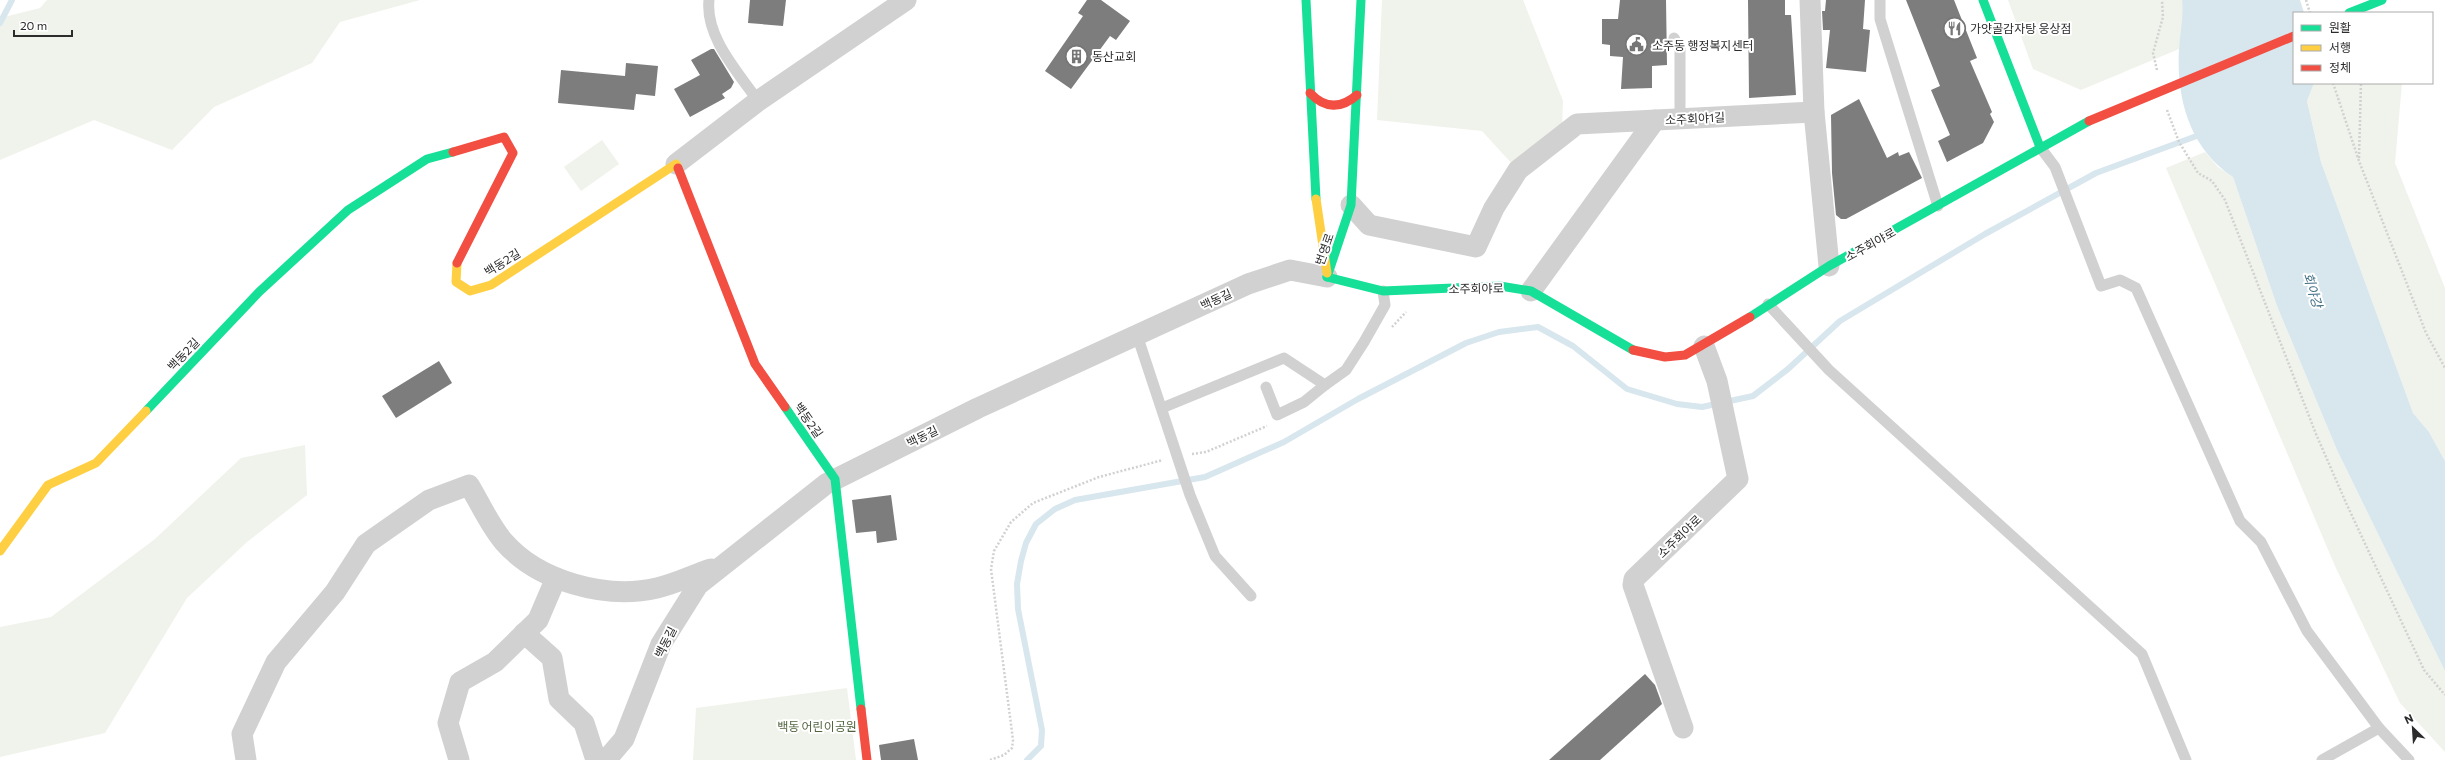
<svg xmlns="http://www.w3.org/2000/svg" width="2445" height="760" viewBox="0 0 2445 760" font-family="Commissioner,'Noto Sans KR',sans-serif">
<rect width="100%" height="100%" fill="#fff"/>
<g fill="#f0f3eb">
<polygon points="47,0 420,0 340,22 312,63 214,107 172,150 94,120 0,160 0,18 40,8"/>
<polygon points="1382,0 1523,0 1563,101 1562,127 1514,166 1482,131 1377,120"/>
<polygon points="2008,0 2182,0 2184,12 2179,49 2081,90 2033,69"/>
<polygon points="2314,83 2402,83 2395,163 2445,288 2445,461 2429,432 2413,413 2321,162 2307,101"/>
<polygon points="602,140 619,164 581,191 564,167"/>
<polygon points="2205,152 2218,167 2233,177 2277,306 2337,450 2445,671 2445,752 2400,703 2335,566 2166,168"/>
<polygon points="305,445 307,495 247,542 187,598 105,733 0,757 0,627 51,617 155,539 241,458"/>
<polygon points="847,688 856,760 693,760 696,708"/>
</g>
<path fill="#d8e6ee" d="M2182,0H2300L2304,13H2294V83H2314L2307,101L2321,162L2413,413L2429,432L2445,461V671L2337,450L2277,306L2233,177C2190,149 2176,99 2179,49C2180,32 2184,17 2182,0Z"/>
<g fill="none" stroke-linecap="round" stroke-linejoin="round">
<g stroke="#d8e6ee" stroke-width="6">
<polyline points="0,23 12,0"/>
<polyline points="1027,760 1041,746 1042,730 1018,609 1017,584 1021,561 1026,543 1036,524 1055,509 1075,500 1205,477 1284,442 1358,399 1466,343 1499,332 1538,327 1573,346 1627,389 1677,404 1702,407 1753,396 1788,369 1840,321 1985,234 2096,173 2202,134"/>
</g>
</g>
<g fill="#7d7d7d">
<polygon points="750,0 786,0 783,26 748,23"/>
<polygon points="1087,0 1101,0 1130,21 1116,40 1110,36 1071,89 1045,71 1083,16 1078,13"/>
<polygon points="1620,0 1666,0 1667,65 1652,66 1652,88 1621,89 1623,57 1610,56 1610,45 1602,44 1602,19 1618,19"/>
<polygon points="1748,0 1785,0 1785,15 1791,15 1796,95 1749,98"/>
<polygon points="1826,0 1865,0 1863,29 1870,30 1866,72 1826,68 1830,30 1823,30 1822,11 1825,11"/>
<polygon points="1906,0 1954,0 1977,58 1970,61 1992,112 1990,114 1994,122 1983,143 1947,162 1938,141 1950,135 1931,90 1940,86"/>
<polygon points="711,49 714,49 734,82 731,88 722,94 725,98 690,117 674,89 700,75 691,60"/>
<polygon points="626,63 658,66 655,96 636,94 634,110 558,103 561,70 625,76"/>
<polygon points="1859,99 1887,158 1898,152 1899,156 1909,152 1922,178 1846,219 1841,219 1836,215 1832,173 1831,115"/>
<polygon points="439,361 452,383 396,418 382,396"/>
<polygon points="891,495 897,540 877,543 876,531 856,533 852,500"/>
<polygon points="1645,674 1655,685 1662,704 1600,760 1549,760"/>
<polygon points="914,739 918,760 881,760 879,745"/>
</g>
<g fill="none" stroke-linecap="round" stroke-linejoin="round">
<g stroke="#d1d1d1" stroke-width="2.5" stroke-dasharray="2 2" stroke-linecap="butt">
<polyline points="2306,0 2310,13"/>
<polyline points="2157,70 2153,53 2163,17 2162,0"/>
<polyline points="2333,83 2359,161 2426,333 2445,368"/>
<polyline points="2167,110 2179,142 2198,173 2212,181 2225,200 2316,434 2347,505 2424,670 2445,695"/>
<polyline points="2359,158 2361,83"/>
<polyline points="1392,327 1406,312"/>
<polyline points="1192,454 1206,452 1267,426"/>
<polyline points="990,760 1004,755 1012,748 1013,740 991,569 994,551 1011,522 1033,503 1099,477 1163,460"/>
</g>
<g stroke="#d1d1d1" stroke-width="11">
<path d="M709,0C705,37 738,72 758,101"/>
<polyline points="1880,0 1880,19 1938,206"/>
<polyline points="1674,38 1680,49 1680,119"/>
<polyline points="2040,147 2055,167 2101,286 2120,280 2136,288 2240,521 2261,542 2307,631 2379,728"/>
<polyline points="1768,304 1829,370 2142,654 2186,760"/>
<polyline points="1137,335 1190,495 1215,556 1251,596"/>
<polyline points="1266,387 1277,415 1304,402 1325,385"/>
<polyline points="1162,408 1284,358 1325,385 1346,370 1364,342 1385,305 1383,291"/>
<polyline points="2322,760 2379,728 2409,760"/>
</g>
<g stroke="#d1d1d1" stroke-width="21">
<polyline points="1810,0 1814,112 1829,266"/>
<polyline points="676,164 758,101 906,0"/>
<polyline points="1351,205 1369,225 1476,247 1494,208 1518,170 1577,124 1814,112"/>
<polyline points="1531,291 1655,120"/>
<polyline points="524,633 552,658 559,699 584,723 596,760"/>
<polyline points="1683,728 1633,585 1634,579 1738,479 1717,381 1704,346"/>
<path d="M246,760L242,734L276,662L335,592L366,544L429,500L469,485C480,503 490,526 504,542C538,581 606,600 657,588C675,584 693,575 711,569"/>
<polyline points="459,760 448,723 460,682 495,662 538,620 556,578"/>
<polyline points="606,760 624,739 661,644 698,585 826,484 978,408 1248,284 1290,270 1327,277"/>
</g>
<g stroke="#16e098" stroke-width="9">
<polyline points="1306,0 1316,199"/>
<polyline points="1983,0 2040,147"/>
<polyline points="2349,13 2382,0"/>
<polyline points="1327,277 1383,291 1500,286 1531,291 1633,350"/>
<polyline points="1327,277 1351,205 1361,0"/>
<polyline points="1750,317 1829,266 2089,121"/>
<polyline points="785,407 835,479 861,709"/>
<polyline points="146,411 259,292 348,210 427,159 453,152"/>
</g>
<g stroke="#ffcf43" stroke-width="9">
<polyline points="1316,199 1327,273"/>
<polyline points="457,263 456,282 470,291 491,285 676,164 678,168"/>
<polyline points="0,551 48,485 96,463 146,411"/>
</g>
<g stroke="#f24e42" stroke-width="9">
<path d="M1310,93C1325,109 1341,109 1357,95"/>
<polyline points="453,152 504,137 513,153 457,263"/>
<polyline points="678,168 755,364 785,407"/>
<polyline points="1633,350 1665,357 1685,355 1750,317"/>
<polyline points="861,709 867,760"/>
</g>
<polyline stroke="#f24e42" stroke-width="9" points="2089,121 2294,36"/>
</g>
<defs>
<symbol id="restaurant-ring" viewBox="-11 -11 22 22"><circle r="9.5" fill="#fff" stroke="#767676" stroke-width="1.5"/><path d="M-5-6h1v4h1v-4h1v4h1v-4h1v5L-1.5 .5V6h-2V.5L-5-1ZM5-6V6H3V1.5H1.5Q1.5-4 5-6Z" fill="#767676"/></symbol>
<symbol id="civic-ring" viewBox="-11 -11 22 22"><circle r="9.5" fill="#fff" stroke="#767676" stroke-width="1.5"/><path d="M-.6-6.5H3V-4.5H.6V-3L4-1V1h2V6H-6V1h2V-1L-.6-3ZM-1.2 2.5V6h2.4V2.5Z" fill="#767676"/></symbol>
<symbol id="building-ring" viewBox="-11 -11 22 22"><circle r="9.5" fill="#fff" stroke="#767676" stroke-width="1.5"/><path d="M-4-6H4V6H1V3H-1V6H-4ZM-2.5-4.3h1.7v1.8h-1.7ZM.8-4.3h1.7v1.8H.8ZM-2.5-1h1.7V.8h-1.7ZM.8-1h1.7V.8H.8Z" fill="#767676"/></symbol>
</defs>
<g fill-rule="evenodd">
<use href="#restaurant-ring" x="1942" y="16" width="25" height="25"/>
<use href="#civic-ring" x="1624" y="32" width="25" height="25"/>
<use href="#building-ring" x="1064" y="44" width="25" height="25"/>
</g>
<g text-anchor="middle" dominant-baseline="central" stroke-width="4" stroke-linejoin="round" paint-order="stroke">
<g font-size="12" fill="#2c2c2c" stroke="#fff" text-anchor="start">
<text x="1970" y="28">가얏골감자탕 웅상점</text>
<text x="1652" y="45">소주동 행정복지센터</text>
<text x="1092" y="56">동산교회</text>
</g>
<g font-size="12" fill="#2c2c2c" stroke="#fff">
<text transform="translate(1695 118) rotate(-3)">소주회야1길</text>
<text transform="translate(1870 244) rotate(-29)">소주회야로</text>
<text transform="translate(1324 249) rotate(-71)">번영로</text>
<text transform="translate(502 262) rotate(-32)">백동2길</text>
<text transform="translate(1476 288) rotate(-1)">소주회야로</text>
<text transform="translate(1216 299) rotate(-25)">백동길</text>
<text transform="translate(183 354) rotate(-46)">백동2길</text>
<text transform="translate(809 420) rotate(55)">백동2길</text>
<text transform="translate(922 436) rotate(-26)">백동길</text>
<text transform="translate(1679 536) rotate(-44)">소주회야로</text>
<text transform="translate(665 642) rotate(-63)">백동길</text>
</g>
<g font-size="12" fill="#51633e" stroke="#fff">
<text x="817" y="726">백동 어린이공원</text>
</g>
<g font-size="13" font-style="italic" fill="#426f86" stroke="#fff">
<text transform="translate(2313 290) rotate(73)">회야강</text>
</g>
</g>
<rect x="2293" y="12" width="140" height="72" fill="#ffffff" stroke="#ababab"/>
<rect x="2301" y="25" width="20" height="6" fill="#16e098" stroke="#ababab"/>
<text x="2329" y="32" font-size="12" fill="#2c2c2c">원활</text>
<rect x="2301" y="45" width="20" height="6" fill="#ffcf43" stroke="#ababab"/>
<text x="2329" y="52" font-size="12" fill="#2c2c2c">서행</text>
<rect x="2301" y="65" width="20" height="6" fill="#f24e42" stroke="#ababab"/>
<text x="2329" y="72" font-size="12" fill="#2c2c2c">정체</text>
<g transform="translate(2413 728) rotate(335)" stroke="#ffffff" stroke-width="3" paint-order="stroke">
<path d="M0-3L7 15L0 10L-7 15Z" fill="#2c2c2c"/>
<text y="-6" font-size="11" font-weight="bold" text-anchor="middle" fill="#2c2c2c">N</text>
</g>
<path d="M14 30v6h58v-6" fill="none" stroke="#2c2c2c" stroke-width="2"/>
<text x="20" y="30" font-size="12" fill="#2c2c2c" stroke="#ffffff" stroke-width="3" paint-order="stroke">20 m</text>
</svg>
